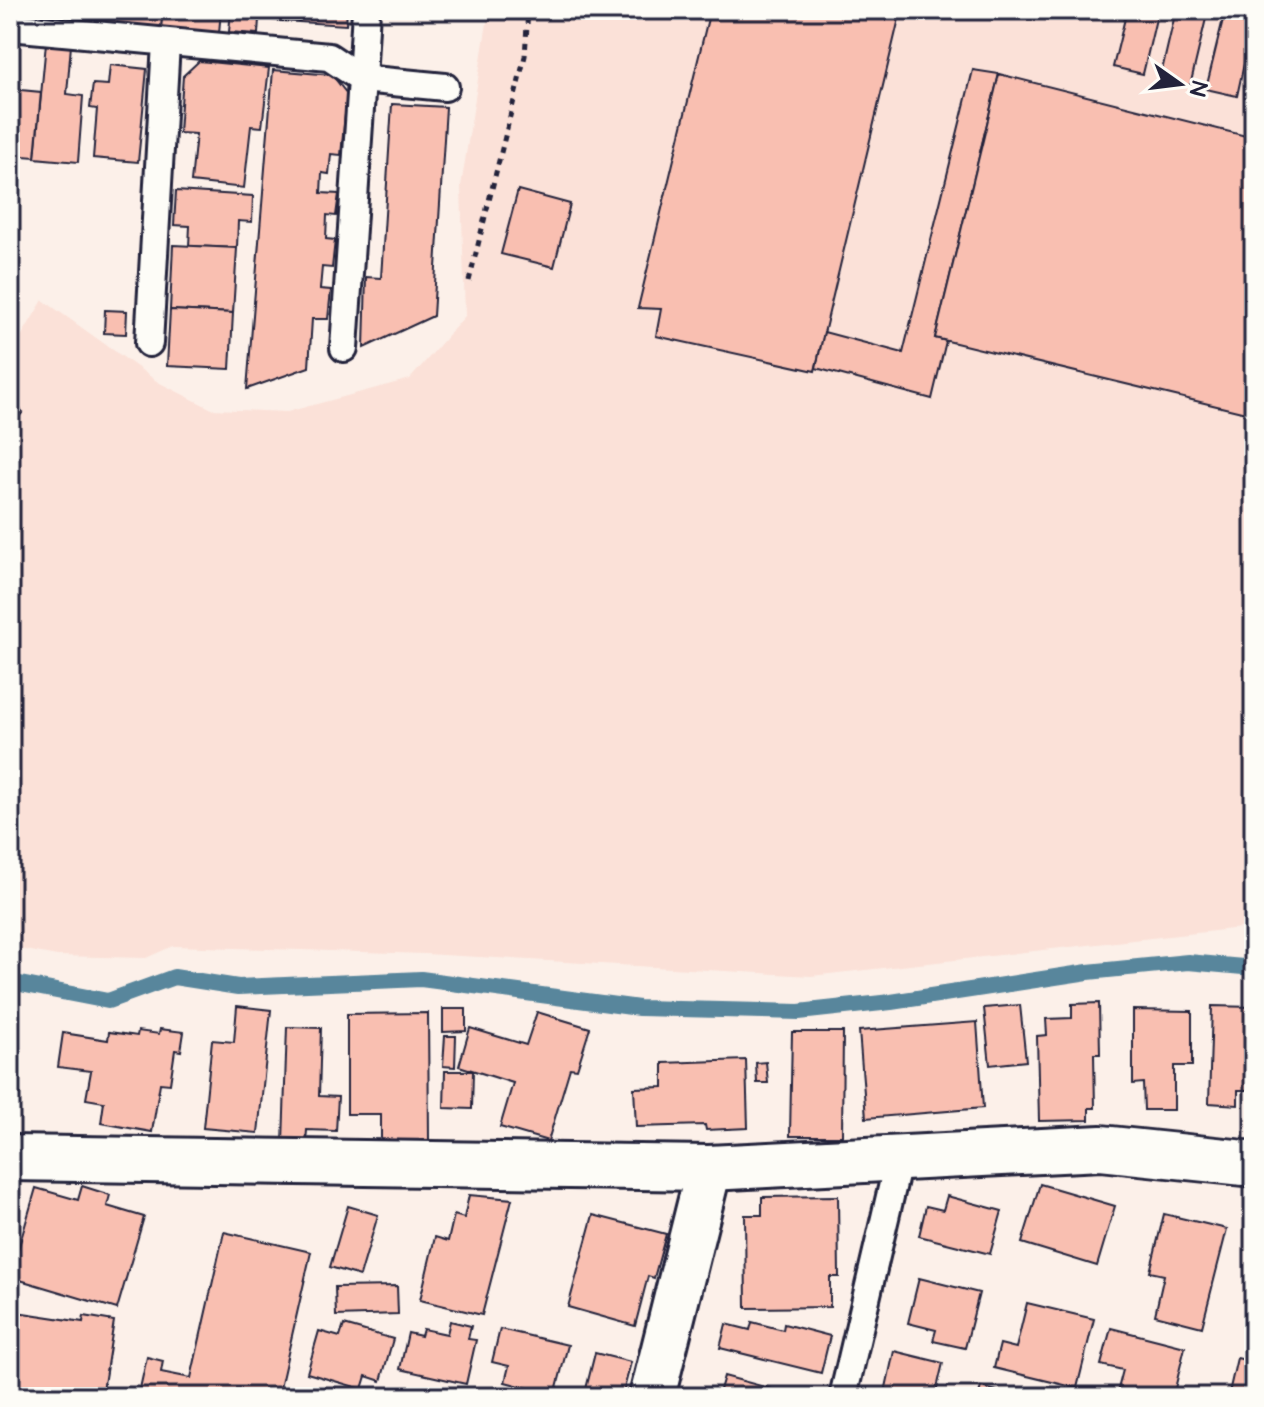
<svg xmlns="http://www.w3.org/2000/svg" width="1264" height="1407" viewBox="0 0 1264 1407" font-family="'Architects Daughter',sans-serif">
<rect width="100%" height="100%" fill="#fcf0e9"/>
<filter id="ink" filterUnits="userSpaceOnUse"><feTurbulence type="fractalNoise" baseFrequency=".0125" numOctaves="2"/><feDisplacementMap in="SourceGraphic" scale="16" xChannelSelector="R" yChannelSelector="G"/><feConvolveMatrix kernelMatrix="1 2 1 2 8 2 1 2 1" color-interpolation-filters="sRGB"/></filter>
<g filter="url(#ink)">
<polygon fill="#fbe1d8" points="489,10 1254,10 1254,875 1241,928 811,976 425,954 173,946 146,958 57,956 10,947 10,355 43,300 158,382 212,409 287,412 410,379 465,316 461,186"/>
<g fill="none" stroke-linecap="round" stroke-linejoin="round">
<polyline stroke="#59869c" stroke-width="16" points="10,982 108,1001 174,977 238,987 421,979 639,1008 799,1012 891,1002 1088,972 1188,962 1254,968"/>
</g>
<g fill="#f9bfb1" stroke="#22223b" stroke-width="2">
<polygon points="10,10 52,10 52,19 10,16"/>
<polygon points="98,10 163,10 161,29 97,23"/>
<polygon points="163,10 221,10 219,33 161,29"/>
<polygon points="231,10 283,10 282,21 259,19 258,34 229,32"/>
<polygon points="284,10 347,10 346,25 283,21"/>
<polygon points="710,10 901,10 815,371 656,336 661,309 638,308"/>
<polygon points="1127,10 1158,10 1143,74 1113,67"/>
<polygon points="1176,10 1208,10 1190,86 1160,79"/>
<polygon points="1225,11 1254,18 1237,96 1206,89"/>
<polygon points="46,43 71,45 67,94 83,96 78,162 35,158"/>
<polygon points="199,61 269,68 262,127 251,126 244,188 191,182 196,134 179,133 183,76"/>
<polygon points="110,65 147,69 138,162 93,158 97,109 90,108 93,84 108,85"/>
<polygon points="273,70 332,75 347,94 341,155 331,154 329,174 322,173 321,193 339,194 336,216 327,215 326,239 335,240 332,268 322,267 320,289 331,290 328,319 312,319 309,367 247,389"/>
<polygon points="973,70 999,74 935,338 946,341 932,399 816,368 824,332 903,353"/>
<polygon points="999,74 1254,138 1254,415 935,338"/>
<polygon points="10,89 41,92 35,157 10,155"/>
<polygon points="392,104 446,107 433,316 364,348 366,277 381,278"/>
<polygon points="518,190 570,204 554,267 501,254"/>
<polygon points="176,191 253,196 252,222 238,221 237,248 189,246 190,226 174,225"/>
<polygon points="173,245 237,248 233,313 170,310"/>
<polygon points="105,310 127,311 126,334 104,333"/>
<polygon points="170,310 233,313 230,369 167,366"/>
<polygon points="10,401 23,412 10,427"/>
<polygon points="1099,1003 1100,1054 1094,1054 1095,1108 1089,1108 1089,1120 1039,1121 1037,1036 1047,1035 1046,1019 1072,1018 1072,1004"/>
<polygon points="1020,1005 1026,1061 990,1065 984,1008"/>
<polygon points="237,1006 271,1010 258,1133 203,1128 212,1040 234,1042"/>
<polygon points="1212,1006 1254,1007 1254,1090 1238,1090 1238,1105 1209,1103"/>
<polygon points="443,1009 466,1009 466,1031 443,1032"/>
<polygon points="1133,1010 1192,1011 1192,1066 1174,1066 1174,1110 1144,1110 1143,1083 1133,1084"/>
<polygon points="537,1012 590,1028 577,1069 570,1068 548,1141 500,1127 513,1083 459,1066 470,1028 526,1045"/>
<polygon points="428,1013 429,1140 381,1140 381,1114 347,1114 347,1014"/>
<polygon points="977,1022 983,1108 866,1118 859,1031"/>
<polygon points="287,1027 321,1028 319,1096 338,1097 336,1131 307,1130 306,1143 283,1142"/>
<polygon points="160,1029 184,1032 181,1051 175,1050 170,1084 160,1083 152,1132 101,1123 104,1102 86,1099 91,1071 58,1067 63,1033 108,1040 109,1032 137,1036 138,1031 159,1034"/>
<polygon points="792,1032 843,1032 842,1136 790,1136"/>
<polygon points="445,1036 456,1036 455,1067 443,1066"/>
<polygon points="746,1060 748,1128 706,1130 705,1125 636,1127 634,1088 663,1087 663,1063"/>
<polygon points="766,1062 768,1083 757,1083 756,1063"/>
<polygon points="445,1071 473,1071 472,1109 444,1108"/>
<polygon points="1040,1184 1115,1206 1097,1266 1022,1243"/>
<polygon points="82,1186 110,1195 107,1206 144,1217 117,1309 10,1277 36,1188 78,1200"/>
<polygon points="469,1195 512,1199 482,1315 420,1300 435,1237 448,1241 454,1215 464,1218"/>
<polygon points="838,1196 839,1277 830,1277 830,1307 746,1308 745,1215 762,1215 762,1197"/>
<polygon points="947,1196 1002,1211 990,1254 919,1236 926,1206 943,1210"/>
<polygon points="348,1206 378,1215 360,1276 330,1267"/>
<polygon points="1164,1214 1227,1229 1202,1327 1155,1315 1164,1275 1150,1272"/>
<polygon points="593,1215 666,1234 654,1278 648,1276 635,1326 568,1307"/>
<polygon points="224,1232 311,1252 278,1397 157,1397 139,1393 147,1357 163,1361 161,1372 191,1378"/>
<polygon points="919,1278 979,1293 965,1348 933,1341 936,1330 908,1323"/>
<polygon points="397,1286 398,1314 336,1316 335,1287"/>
<polygon points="1254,1292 1254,1329 1243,1326"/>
<polygon points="1027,1303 1094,1319 1077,1388 994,1368 1000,1344 1016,1348"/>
<polygon points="10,1311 83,1322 84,1316 114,1321 102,1397 43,1397 10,1392"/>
<polygon points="450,1321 471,1326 468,1339 476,1340 466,1384 400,1369 408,1333 421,1336 423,1329 447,1334"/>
<polygon points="752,1322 783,1330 784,1324 830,1336 821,1373 720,1348 726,1324 750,1330"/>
<polygon points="344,1325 393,1339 381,1381 366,1376 362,1389 307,1373 319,1331 340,1337"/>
<polygon points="1111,1328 1185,1347 1173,1397 1116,1397 1123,1370 1101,1365"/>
<polygon points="500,1329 568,1345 555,1395 505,1382 509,1366 492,1362"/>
<polygon points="894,1351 943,1363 935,1397 884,1397"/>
<polygon points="595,1353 631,1362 622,1397 584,1397"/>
<polygon points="1237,1358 1254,1362 1254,1397 1228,1397"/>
<polygon points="724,1376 802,1397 718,1397"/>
<polygon points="304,1387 347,1396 302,1397"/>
<polygon points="981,1387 1021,1397 978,1397"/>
</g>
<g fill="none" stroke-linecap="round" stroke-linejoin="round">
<defs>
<g id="lane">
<polyline points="366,10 362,79 445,87"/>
<polyline points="10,27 329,57 362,79 344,348"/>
<polyline points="149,343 166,43"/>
<polyline points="843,1397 899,1158"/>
</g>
<g id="street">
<polyline points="10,1158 709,1168 1101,1148 1254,1164"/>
<polyline points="652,1397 709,1168"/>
</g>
</defs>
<use href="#lane" stroke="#22223b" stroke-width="32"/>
<use href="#street" stroke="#22223b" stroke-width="50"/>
<polyline stroke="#22223b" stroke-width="5" stroke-dasharray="6 6" stroke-linecap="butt" points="469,281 525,56 528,10"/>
<use href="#lane" stroke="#fdfcf7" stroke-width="26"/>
<use href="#street" stroke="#fdfcf7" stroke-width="44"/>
</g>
</g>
<rect width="1264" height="1407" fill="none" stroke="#fdfcf7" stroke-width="40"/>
<rect x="20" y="20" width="1224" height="1367" fill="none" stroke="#22223b" stroke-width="3" filter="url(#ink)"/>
<g transform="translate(1180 84) rotate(104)" stroke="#fdfcf7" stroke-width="6" paint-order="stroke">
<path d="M0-6L14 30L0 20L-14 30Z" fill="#22223b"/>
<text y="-12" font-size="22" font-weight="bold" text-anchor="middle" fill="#22223b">N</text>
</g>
</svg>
